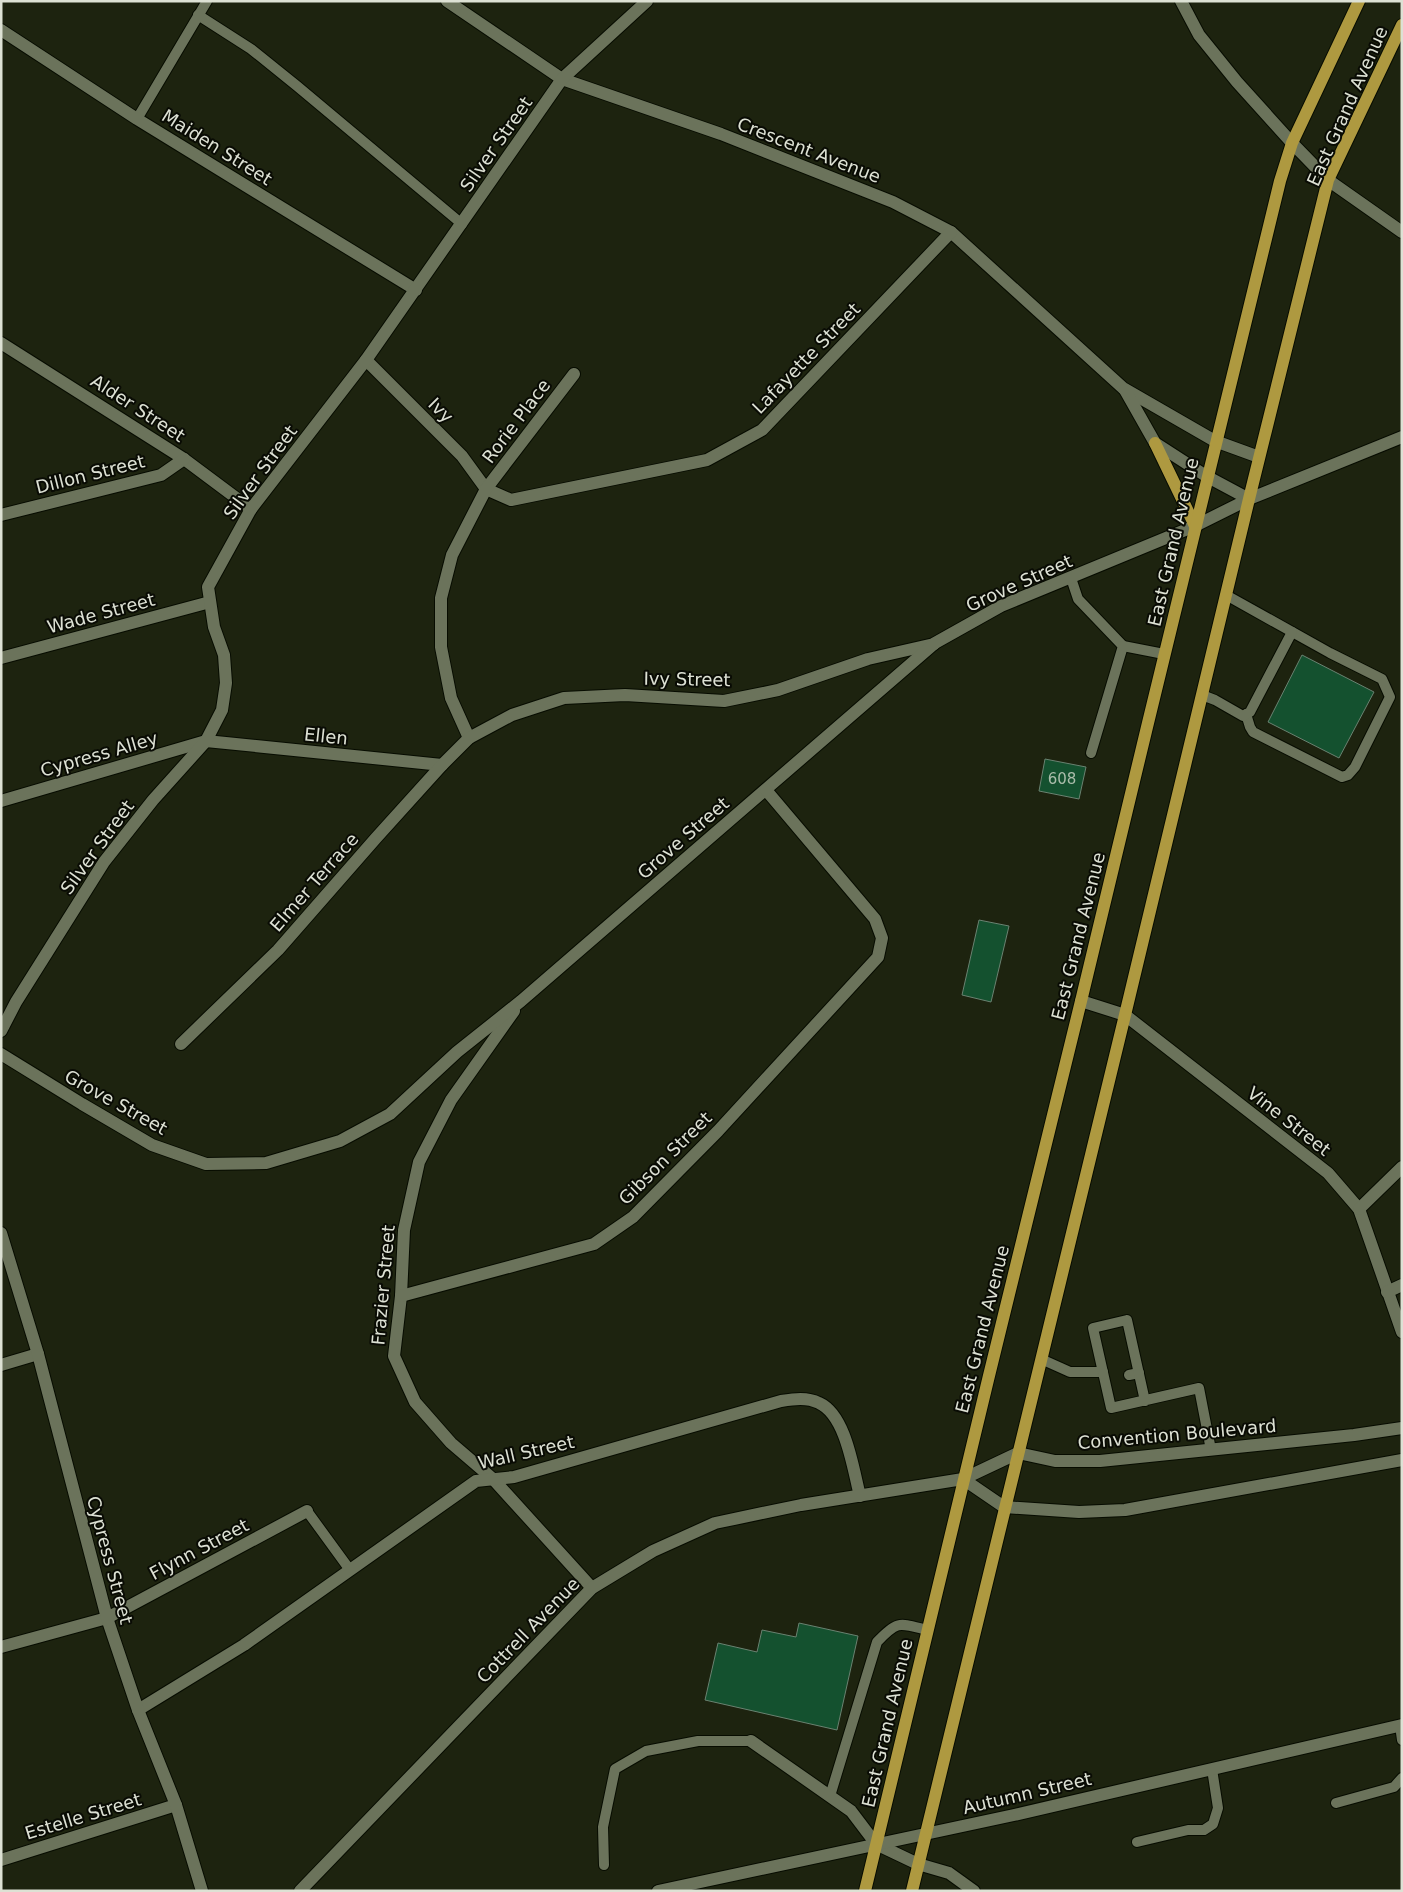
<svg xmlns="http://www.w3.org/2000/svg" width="1403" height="1892" viewBox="0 0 1403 1892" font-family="'DejaVu Sans',sans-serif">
<rect width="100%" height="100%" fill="#1d230f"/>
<g fill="#14512f" stroke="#6a8271">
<polygon points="1302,655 1374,692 1339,758 1268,722"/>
<polygon points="1045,759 1086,767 1079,799 1039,791"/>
<polygon points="979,920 1009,926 991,1002 962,995"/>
<polygon points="799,1623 858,1636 837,1730 705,1700 718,1643 757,1652 762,1630 796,1637"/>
</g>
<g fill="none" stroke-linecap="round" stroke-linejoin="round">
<defs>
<g id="service">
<polyline points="198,15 251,49 297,86 462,224"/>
<polyline points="137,119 207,1"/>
<polyline points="1071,578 1078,599 1123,646 1091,753"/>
<polyline points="1226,595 1330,653 1382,679 1390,697 1355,767 1348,775 1342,777 1253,732 1250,727 1246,714"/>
<polyline points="1123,646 1164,654"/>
<polyline points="1202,695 1215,700 1243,716 1250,712 1292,632"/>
<polyline points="1041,1359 1070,1372 1103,1372"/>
<polyline points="1129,1375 1139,1373"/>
<polyline points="1145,1401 1127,1320 1093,1328 1111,1408 1199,1388 1211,1450"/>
<polyline points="307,1511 350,1570"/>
<polyline points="1400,1725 1402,1740"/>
<path d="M830,1796L877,1642C898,1620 899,1623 927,1630"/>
<polyline points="1336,1803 1394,1787 1402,1778"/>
<polyline points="1137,1842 1188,1830 1204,1830 1213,1824 1218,1808 1212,1769"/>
<polyline points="604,1865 603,1827 615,1769 646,1751 698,1741 751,1741"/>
</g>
<g id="minor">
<polyline points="447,1 562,79 721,134 893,202 951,232 1123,388 1215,441 1259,457"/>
<polyline points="1181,1 1199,35 1237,82 1292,143 1328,180 1402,232"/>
<polyline points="1,30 137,119 416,290"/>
<polyline points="1,343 184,459 251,509"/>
<polyline points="366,360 462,456 486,489 511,500 707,460 762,430 951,232"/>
<polyline points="1125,390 1155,443 1206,476 1249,499"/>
<polyline points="1,515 161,475 184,459"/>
<polyline points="1,658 210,602"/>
<polyline points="469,738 451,698 441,647 441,598 452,555 486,489 574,374"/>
<polyline points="1,801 206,741 442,765"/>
<polyline points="1081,1001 1125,1015 1328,1173 1359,1209 1402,1332"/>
<polyline points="514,1011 451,1100 419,1162 404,1230 401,1296 394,1356 415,1402 451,1443 493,1479 592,1588"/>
<polyline points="181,1044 278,950 376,838 442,765 469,738 512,715 564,698 625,695 724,701 778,690 868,659 934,644"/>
<polyline points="1,1054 82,1104 152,1145 206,1164 266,1163 340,1141 390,1114 457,1052 521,1001 935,643 1001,606 1195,526 1249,499 1402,437"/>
<polyline points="1359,1209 1402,1167"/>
<polyline points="1387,1292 1402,1285"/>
<polyline points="401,1296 594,1244 633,1217 718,1131 878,957 882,938 875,919 766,790"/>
<polyline points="1,1365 38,1354"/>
<polyline points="1,1647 107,1618 307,1511"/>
<path d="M138,1710L244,1645L476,1481L514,1477L781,1401C794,1399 807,1397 819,1403C846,1415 853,1469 860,1496"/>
<polyline points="751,1741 851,1811 876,1844 918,1864 949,1873 974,1891"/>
<polyline points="1,1860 176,1805"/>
<polyline points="300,1891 592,1588 653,1551 715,1523 801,1505 963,1479"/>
<polyline points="658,1891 1014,1815 1402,1725"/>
</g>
<g id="tertiary">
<polyline points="1,1031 16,1002 104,862 153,800 206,741 222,710 226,683 224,655 214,627 208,587 251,509 366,360 562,79 647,1"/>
<polyline points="1,1233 38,1354 107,1618 138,1710 176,1805 202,1891"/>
<polyline points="963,1479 1004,1507 1079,1512 1125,1510 1402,1460"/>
<polyline points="963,1479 1018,1453 1055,1461 1100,1461 1354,1435 1402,1428"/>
</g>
<g id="primary">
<polyline points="1155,443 1195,526"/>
<path d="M865,1891C935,1592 1009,1295 1082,997C1148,725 1212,452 1280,181L1292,143L1359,1"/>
<polyline points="912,1891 1125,1015 1249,499 1328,180 1402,25"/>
</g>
</defs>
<use href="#service" stroke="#070c00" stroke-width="12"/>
<use href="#minor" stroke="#070c00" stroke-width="14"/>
<use href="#tertiary" stroke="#070c00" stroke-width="14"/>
<use href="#primary" stroke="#070c00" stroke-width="14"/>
<use href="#service" stroke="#6b735b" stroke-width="10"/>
<use href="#minor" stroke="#6b735b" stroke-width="12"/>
<use href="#tertiary" stroke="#6b735b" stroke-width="12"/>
<use href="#primary" stroke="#ae9940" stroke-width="12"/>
</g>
<g text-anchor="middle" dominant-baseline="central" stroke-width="4" stroke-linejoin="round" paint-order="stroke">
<g font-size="15" fill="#abbdab">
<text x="1062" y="779">608</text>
</g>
<g font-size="18" fill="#dde1d4" stroke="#090b04">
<text transform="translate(1347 106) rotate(-66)">East Grand Avenue</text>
<text transform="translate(496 144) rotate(-55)">Silver Street</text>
<text transform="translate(217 147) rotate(32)">Maiden Street</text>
<text transform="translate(809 150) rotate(21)">Crescent Avenue</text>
<text transform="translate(806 358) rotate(-46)">Lafayette Street</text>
<text transform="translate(138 408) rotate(33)">Alder Street</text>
<text transform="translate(441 410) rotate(45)">Ivy</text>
<text transform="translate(516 421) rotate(-53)">Rorie Place</text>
<text transform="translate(260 472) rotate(-54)">Silver Street</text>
<text transform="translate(90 474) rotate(-14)">Dillon Street</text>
<text transform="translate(1173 542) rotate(-77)">East Grand Avenue</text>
<text transform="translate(1019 583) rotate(-24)">Grove Street</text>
<text transform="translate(101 613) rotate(-15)">Wade Street</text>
<text transform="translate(687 679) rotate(1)">Ivy Street</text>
<text transform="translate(326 736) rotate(6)">Ellen</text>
<text transform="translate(99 754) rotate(-16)">Cypress Alley</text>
<text transform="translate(683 838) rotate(-41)">Grove Street</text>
<text transform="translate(97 847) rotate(-54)">Silver Street</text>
<text transform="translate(314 882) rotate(-49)">Elmer Terrace</text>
<text transform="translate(1078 936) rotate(-76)">East Grand Avenue</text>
<text transform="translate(116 1102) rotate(29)">Grove Street</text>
<text transform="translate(1289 1121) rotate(38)">Vine Street</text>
<text transform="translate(665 1158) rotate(-45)">Gibson Street</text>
<text transform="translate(383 1285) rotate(-85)">Frazier Street</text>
<text transform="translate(982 1329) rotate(-76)">East Grand Avenue</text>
<text transform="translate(1177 1434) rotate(-5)">Convention Boulevard</text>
<text transform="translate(526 1452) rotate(-13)">Wall Street</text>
<text transform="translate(199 1549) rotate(-28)">Flynn Street</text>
<text transform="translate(110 1560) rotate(75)">Cypress Street</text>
<text transform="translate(528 1630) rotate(-46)">Cottrell Avenue</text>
<text transform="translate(887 1723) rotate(-77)">East Grand Avenue</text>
<text transform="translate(1027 1793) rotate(-13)">Autumn Street</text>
<text transform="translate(83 1816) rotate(-17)">Estelle Street</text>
</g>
</g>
<rect width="1403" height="1892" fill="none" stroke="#dde1d4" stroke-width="5"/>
</svg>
